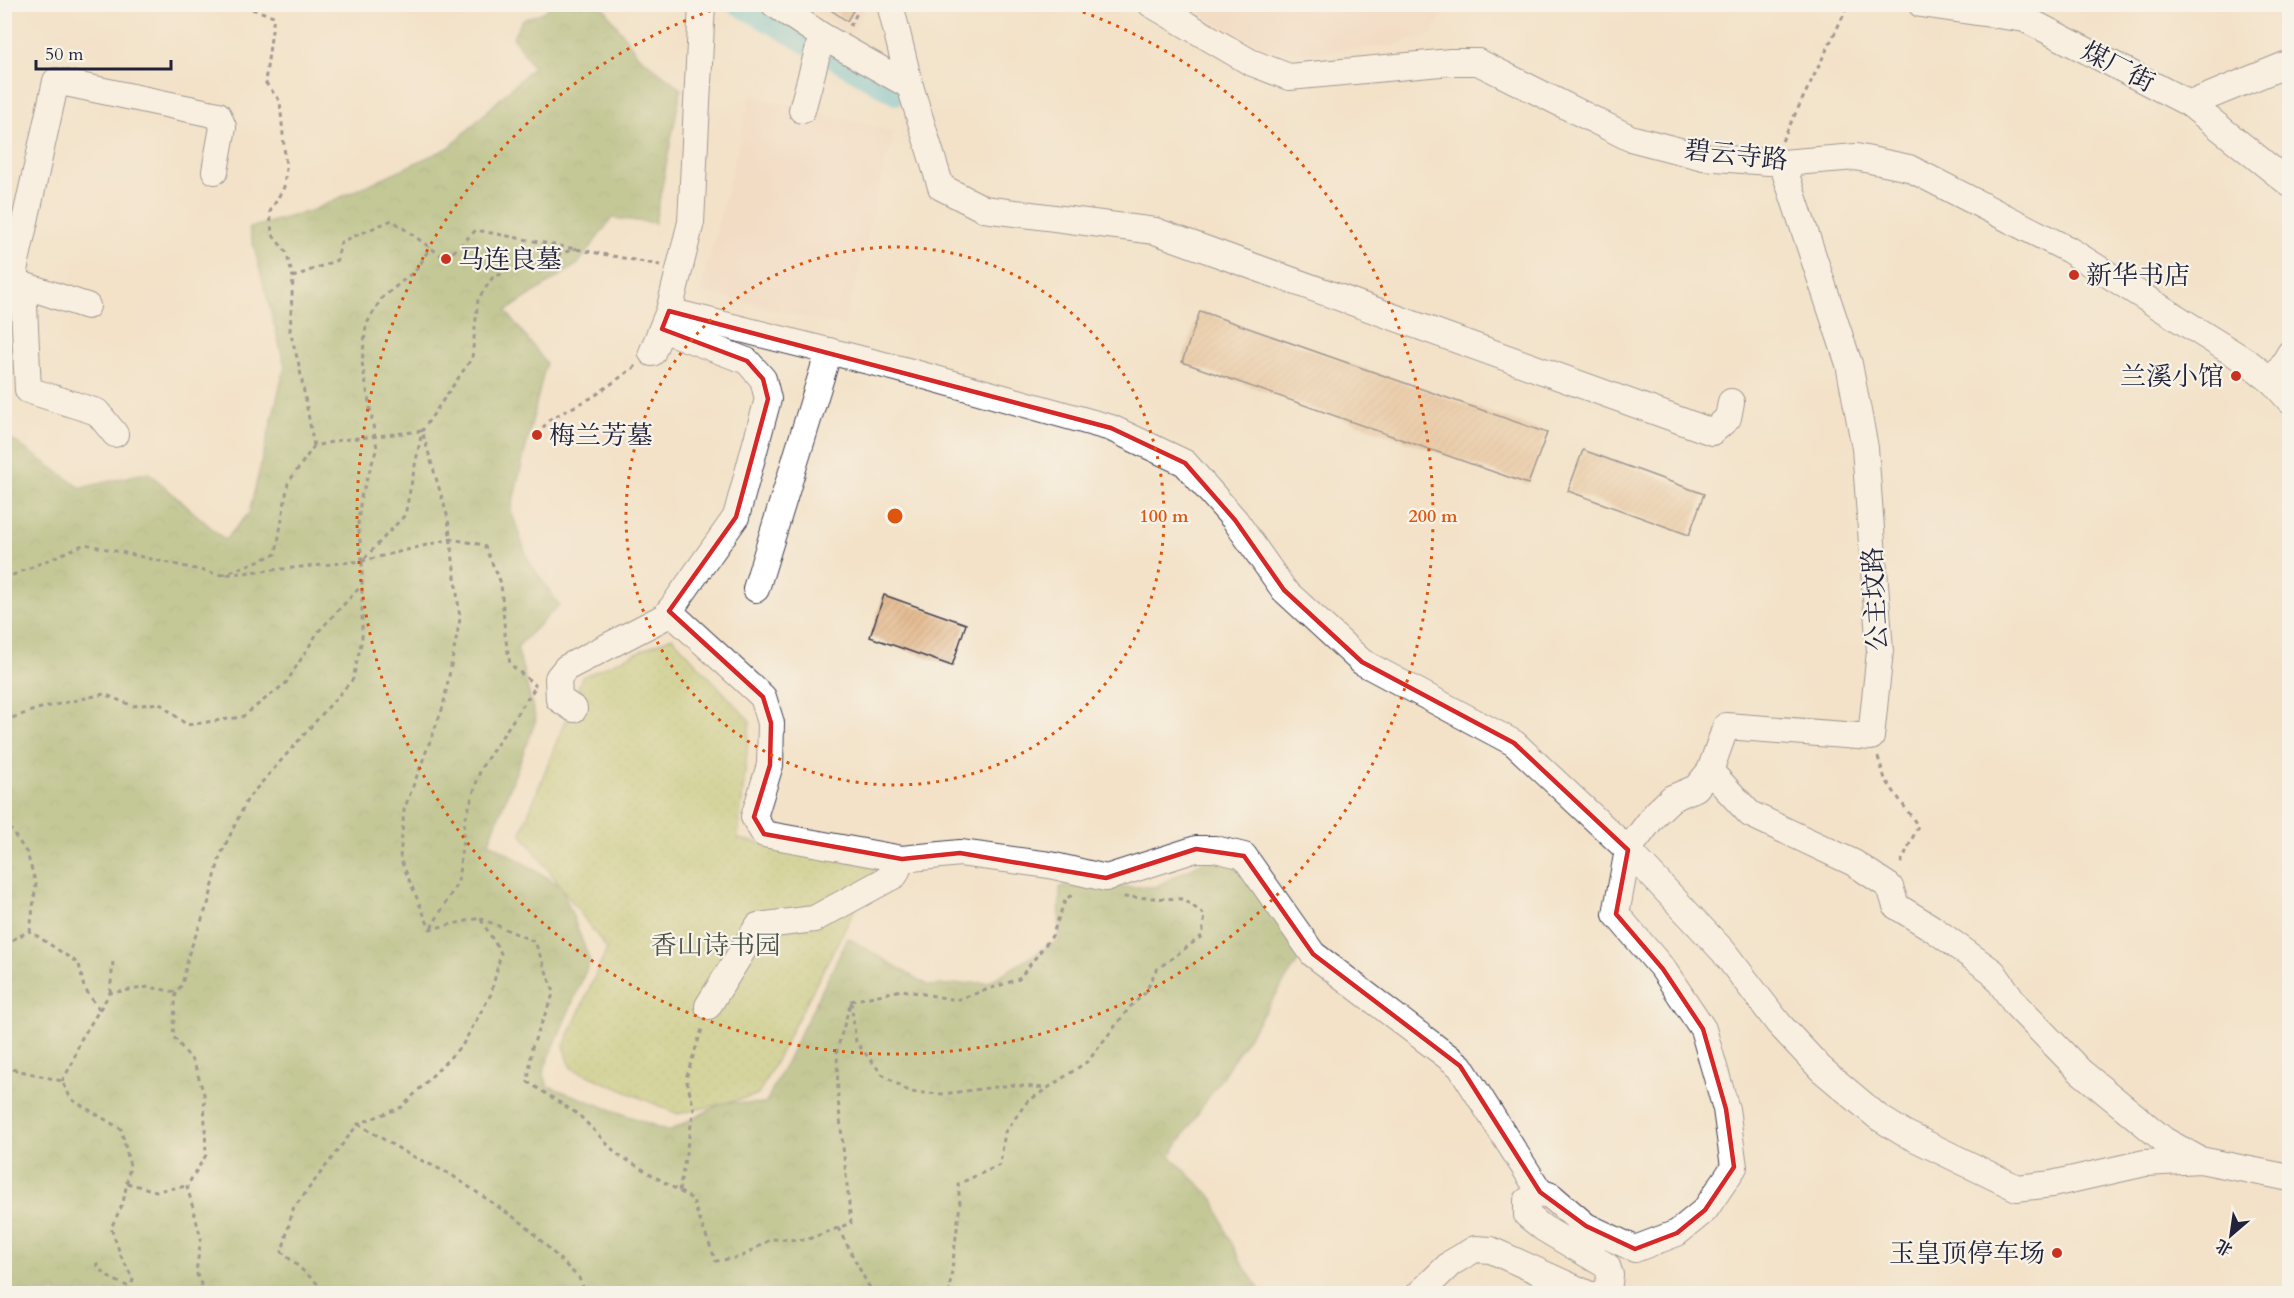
<svg xmlns="http://www.w3.org/2000/svg" width="2294" height="1298" viewBox="0 0 2294 1298" font-family="Cardo,'Noto Serif SC',serif">
<defs>
<pattern id="forest-crowns" width="20" height="18" patternUnits="userSpaceOnUse" patternTransform="scale(1.5)"><rect width="20" height="18" fill="#8ca95c"/><path d="M2 6a3 3 0 1 1 6 0M12 15a3 3 0 1 1 6 0" fill="none" stroke="#72894d"/></pattern>
<pattern id="garden-dots" width="8" height="8" patternUnits="userSpaceOnUse" patternTransform="scale(1.5)"><rect width="8" height="8" fill="#b1c367"/><path d="M2 2h.1M6 6h.1" fill="none" stroke="#98a75a" stroke-width="1.8" stroke-linecap="round"/></pattern>
<pattern id="building-hatch" width="6" height="6" patternUnits="userSpaceOnUse" patternTransform="scale(1.5)"><rect width="6" height="6" fill="#e2b485"/><path d="M-1 1l2-2M0 6l6-6M5 7l2-2" fill="none" stroke="#c29a74"/></pattern>
</defs>
<rect width="100%" height="100%" fill="#f7f3e8"/>
<filter id="ink" filterUnits="userSpaceOnUse"><feTurbulence type="fractalNoise" baseFrequency=".0167" numOctaves="2"/><feDisplacementMap in="SourceGraphic" scale="12" xChannelSelector="R" yChannelSelector="G"/><feConvolveMatrix kernelMatrix="1 2 1 2 8 2 1 2 1" color-interpolation-filters="sRGB"/></filter>
<filter id="wash" filterUnits="userSpaceOnUse"><feTurbulence type="fractalNoise" baseFrequency=".008" numOctaves="4" result="noise"/><feDisplacementMap in="SourceGraphic" scale="24" xChannelSelector="R" yChannelSelector="G"/><feGaussianBlur stdDeviation="1.35" result="paint"/><feColorMatrix in="noise" values="0 0 0 0 0 0 0 0 0 0 0 0 0 0 0 0 0 1.4 0 .05"/><feComposite in="paint" operator="in"/></filter>
<g filter="url(#wash)">
<rect width="100%" height="100%" fill="#f3e2c8"/>
<g fill="#f3d4bf">
<polygon points="805,5 867,5 851,35"/>
<polygon points="1183,5 1448,5 1433,33 1394,46 1315,52 1274,51 1251,42"/>
<polygon points="751,95 894,132 844,327 701,291"/>
</g>
<polygon fill="url(#forest-crowns)" stroke="#57664c" stroke-width="1.5" points="549,5 591,5 605,9 637,54 681,89 655,223 612,218 578,264 506,311 546,363 511,510 528,560 559,605 517,647 536,720 489,842 561,886 590,961 543,1072 548,1086 669,1131 724,1102 765,1104 848,938 929,986 989,982 1059,940 1060,887 1155,887 1218,854 1241,862 1300,958 1170,1156 1214,1199 1227,1234 1244,1267 1262,1293 5,1293 4,434 81,488 148,472 225,540 249,513 285,366 249,228 313,210 450,147 533,67 513,37 522,20 546,11"/>
<polygon fill="url(#garden-dots)" stroke="#6a7251" stroke-width="1.5" points="672,637 750,721 738,839 878,865 758,1095 678,1114 571,1068 564,1046 607,949 521,833 582,677"/>
<g fill="none" stroke-linecap="round" stroke-linejoin="round">
<polyline stroke="#59c2d6" stroke-width="20" points="736,4 896,95"/>
</g>
<g id="blocks">
<g fill="url(#building-hatch)">
<polygon points="822,4 857,4 847,21"/>
<polygon points="1200,311 1547,433 1528,484 1182,362"/>
<polygon points="1583,450 1704,494 1689,535 1568,491"/>
<polygon points="884,595 966,624 952,666 870,637"/>
</g>
</g>
</g>
<g filter="url(#ink)">
<use href="#blocks" fill-opacity="0" stroke="#413f50" stroke-width="1.5"/>
<g fill="none" stroke-linecap="round" stroke-linejoin="round">
<defs>
<g id="minor">
<polyline points="774,4 822,36 910,86 941,187 984,209 1155,231 1712,432 1728,418 1731,402"/>
<polyline points="890,4 910,86"/>
<polyline points="1151,4 1250,62 1289,77 1451,62 1478,62 1630,138 1703,157 1782,163 1856,157 1909,168 2069,250 2249,363 2273,382 2290,401"/>
<polyline points="1921,4 2025,19 2190,104 2290,184"/>
<polyline points="2190,104 2290,63"/>
<polyline points="802,110 822,36"/>
<polyline points="4,271 13,275 23,285 28,390 97,412 115,434"/>
<polyline points="13,275 56,81 218,115 223,127 215,171"/>
<polyline points="23,285 87,306"/>
<polyline points="669,311 900,369 1111,428 1185,463 1235,520 1284,590 1362,662 1514,743 1628,850 1723,951 1779,1024 1821,1069 1878,1117 1902,1132 2017,1188 2052,1184 2145,1163 2200,1160 2290,1178"/>
<polyline points="652,353 669,311 691,222 702,4"/>
<polyline points="2273,382 2290,353"/>
<polyline points="756,589 829,351"/>
<polyline points="669,611 763,697 771,723 770,765 754,817 764,834 902,859 960,853 1050,865 1106,878 1196,849 1215,849 1244,856 1313,954 1460,1066 1540,1192"/>
<polyline points="574,709 559,699 558,678 566,668 666,616 736,517 768,399 763,379 747,361 662,329"/>
<polyline points="1710,771 1750,814 1854,863 1890,887 1896,906 1932,928 1993,972 2016,1005 2080,1071 2164,1140 2200,1160"/>
<polyline points="708,1006 758,926 814,919 895,875 902,859"/>
<polyline points="1419,1294 1451,1263 1475,1249 1491,1250 1588,1294"/>
<polyline points="1599,1294 1608,1291 1610,1275 1607,1266 1543,1228 1527,1215 1527,1201 1540,1192 1551,1196 1586,1226 1635,1249 1677,1233 1705,1210 1734,1167 1726,1109 1703,1029 1663,969 1616,914 1628,850 1656,813 1672,798 1696,788 1710,771 1726,726 1871,737 1880,651 1865,448 1849,364 1782,163"/>
</g>
</defs>
<use href="#minor" stroke="#413f50" stroke-width="28"/>
<g stroke="#413f50" stroke-width="3" stroke-dasharray="4.5 4.5" stroke-linecap="butt">
<polyline points="235,4 274,16 265,82 280,101 286,168 284,187 270,212 272,234 286,252 293,277"/>
<polyline points="850,26 862,4"/>
<polyline points="1782,141 1849,4"/>
<polyline points="537,435 550,419 593,397 636,366"/>
<polyline points="314,446 299,365 290,331 293,277 337,260 341,242 392,220 446,259 476,230 660,265"/>
<polyline points="362,561 358,523 361,497 377,448 362,362 366,325 381,299 418,268 430,247"/>
<polyline points="222,575 276,554 288,483 314,446 341,440 422,431 448,518 460,619 443,707 404,810 400,858 430,929 480,918 501,953 491,994 463,1044 402,1107 358,1124 293,1209 282,1252 329,1294"/>
<polyline points="4,579 85,544 222,575 362,561 451,539 484,545 501,583 505,635 510,664 536,686"/>
<polyline points="4,721 37,709 104,694 133,706 159,703 187,725 242,717 286,683 318,632 361,586"/>
<polyline points="1878,757 1885,779 1918,826 1899,867"/>
<polyline points="4,820 27,853 36,884 30,931 79,964 84,988 100,1010"/>
<polyline points="480,918 535,942 554,992 532,1047 528,1082 579,1115 617,1154 694,1200 694,1205 716,1261 741,1257 771,1239 806,1240 851,1223 838,1099 837,1050 851,1001 902,990 956,1000 1019,979 1052,936 1066,898 1076,894"/>
<polyline points="431,928 458,882 465,820 481,768 536,686"/>
<polyline points="4,944 30,931"/>
<polyline points="110,993 113,962"/>
<polyline points="851,1002 856,1042 882,1074 910,1092 943,1094 1011,1085 1044,1088"/>
<polyline points="4,1067 62,1081 71,1099 121,1129 130,1166 123,1203 111,1228 121,1256 133,1279 129,1294"/>
<polyline points="62,1081 72,1064 80,1041 110,993 149,987 176,992"/>
<polyline points="358,1124 408,1154 450,1174 525,1225 579,1278 586,1294"/>
<polyline points="127,1183 156,1191 187,1186"/>
<polyline points="679,1191 694,1109 686,1078 703,1026"/>
<polyline points="838,1228 867,1283 874,1294"/>
<polyline points="96,1263 106,1276 131,1288"/>
<polyline points="205,1294 196,1272 201,1238 187,1186 206,1155 204,1094 194,1063 173,1036 176,992 182,985 189,953 209,901 220,856 248,798 353,679 362,639 362,561 405,515 422,431 472,358 478,299 493,277 577,248"/>
<polyline points="949,1294 960,1204 958,1184 1000,1165 1005,1132 1027,1102 1088,1061 1130,1007 1146,992 1156,970 1202,936 1205,915 1183,899 1121,897"/>
</g>
<use href="#minor" stroke="#fff" stroke-width="26"/>
</g>
</g>
<path d="M0 0H2294V1298H0ZM669,311L1111,428L1185,463L1235,520L1284,590L1362,662L1514,743L1628,850L1616,914L1663,969L1703,1029L1726,1109L1734,1167L1705,1210L1677,1233L1635,1249L1586,1226L1540,1192L1460,1066L1313,954L1244,856L1196,849L1106,878L960,853L902,859L764,834L754,817L770,765L771,723L763,697L669,611L736,517L768,399L763,379L747,361L662,329Z" fill="#f3e2c8" fill-opacity=".55" fill-rule="evenodd"/>
<path fill="none" stroke="#d62828" stroke-width="4.5" stroke-linejoin="round" d="M669,311L1111,428L1185,463L1235,520L1284,590L1362,662L1514,743L1628,850L1616,914L1663,969L1703,1029L1726,1109L1734,1167L1705,1210L1677,1233L1635,1249L1586,1226L1540,1192L1460,1066L1313,954L1244,856L1196,849L1106,878L960,853L902,859L764,834L754,817L770,765L771,723L763,697L669,611L736,517L768,399L763,379L747,361L662,329Z"/>
<g fill="none" stroke="#de560e" stroke-width="3" stroke-dasharray="3 6">
<circle cx="895" cy="516" r="269"/>
<path d="M1066 6A538 538 0 1 1 724 6"/>
</g>
<g fill="#c8321e" stroke="#f7f3e8" stroke-width="2">
<circle cx="446" cy="259" r="6"/>
<circle cx="2074" cy="275" r="6"/>
<circle cx="2236" cy="376" r="6"/>
<circle cx="537" cy="435" r="6"/>
<circle cx="2057" cy="1253" r="6"/>
</g>
<g text-anchor="middle" dominant-baseline="central" stroke-width="4.5" stroke-linejoin="round" paint-order="stroke">
<g font-size="26" fill="#22223b" stroke="#f7f3e8">
<text transform="translate(2118 67) rotate(27)">煤厂街</text>
<text transform="translate(1736 155) rotate(6)">碧云寺路</text>
<text transform="translate(1875 599) rotate(-93)">公主坟路</text>
</g>
<g font-size="26" fill="#22223b" stroke="#f7f3e8" text-anchor="start">
<text x="458" y="259">马连良墓</text>
<text x="2086" y="275">新华书店</text>
<text x="2224" y="376" text-anchor="end">兰溪小馆</text>
<text x="549" y="435">梅兰芳墓</text>
<text x="2045" y="1253" text-anchor="end">玉皇顶停车场</text>
</g>
<g font-size="26" fill="#4d5248" stroke="#f7f3e8">
<text x="716" y="945">香山诗书园</text>
</g>
</g>
<circle cx="895" cy="516" r="9" fill="#de560e" stroke="#f7f3e8" stroke-width="3"/>
<g font-size="18" text-anchor="middle" font-weight="bold" fill="#de560e" stroke="#f7f3e8" stroke-width="4.5" stroke-linejoin="round" paint-order="stroke">
<text x="1164" y="522">100 m</text>
<text x="1433" y="522">200 m</text>
</g>
<rect width="2294" height="1298" fill="none" stroke="#f7f3e8" stroke-width="24"/>
<g transform="translate(2231 1235) rotate(209)" stroke="#f7f3e8" stroke-width="4.5" paint-order="stroke">
<path d="M0-4.5L10 22L0 15L-10 22Z" fill="#22223b"/>
<text y="-9" font-size="16" font-weight="bold" text-anchor="middle" fill="#22223b">北</text>
</g>
<path d="M36 60v9h135v-9" fill="none" stroke="#22223b" stroke-width="3"/>
<text x="45" y="60" font-size="18" fill="#22223b" stroke="#f7f3e8" stroke-width="4.5" paint-order="stroke">50 m</text>
</svg>
